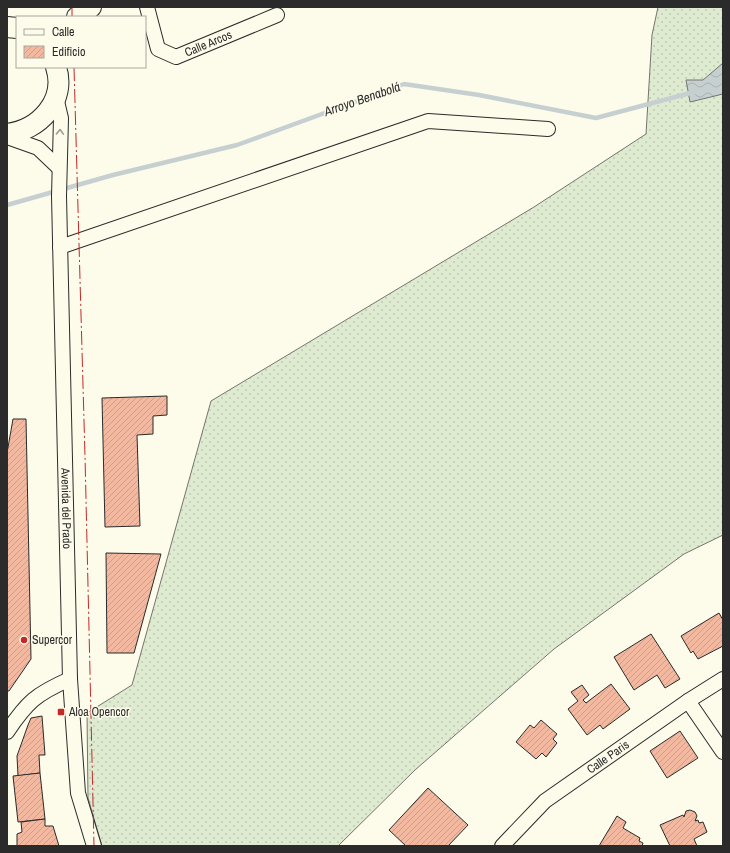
<svg xmlns="http://www.w3.org/2000/svg" width="730" height="853" viewBox="0 0 730 853" font-family="'Archivo Narrow',sans-serif">
<defs>
<pattern id="grass-dots" width="8" height="8" patternUnits="userSpaceOnUse"><rect width="8" height="8" fill="#deebd1"/><path d="M2 2h.1M6 6h.1" fill="none" stroke="#bfcab4" stroke-width="1.8" stroke-linecap="round"/></pattern>
<pattern id="water-waves" width="16" height="10" patternUnits="userSpaceOnUse"><rect width="16" height="10" fill="#c7d0d0"/><path d="M0 5q4-4 8 0t8 0" fill="none" stroke="#abb3b3"/></pattern>
<pattern id="building-hatch" width="6" height="6" patternUnits="userSpaceOnUse"><rect width="6" height="6" fill="#f2b8a0"/><path d="M-1 1l2-2M0 6l6-6M5 7l2-2" fill="none" stroke="#d09e8a"/></pattern>
</defs>
<rect width="100%" height="100%" fill="#fdfbea"/>
<polygon fill="url(#grass-dots)" stroke="#74746e" points="658,7 723,7 723,535 684,554 554,649 415,770 338,846 102,846 88,798 87,713 132,685 211,401 534,207 646,134 652,35"/>
<polygon fill="url(#water-waves)" stroke="#74746e" points="723,63 723,94 690,102 686,80 703,80"/>
<g fill="none" stroke-linecap="round" stroke-linejoin="round">
<polyline stroke="#c7d0d0" stroke-width="4.5" points="7,205 113,175 237,145 404,84 479,95 596,118 694,92"/>
</g>
<g fill="url(#building-hatch)" stroke="#2b2b2b">
<polygon points="167,396 167,415 153,416 153,434 137,435 140,526 105,527 102,398"/>
<polygon points="13,419 26,419 31,659 9,691 7,691 7,453"/>
<polygon points="106,553 161,554 134,653 107,653"/>
<polygon points="719,613 723,620 723,646 698,659 693,651 691,653 681,636"/>
<polygon points="651,634 680,679 665,688 657,675 634,690 614,657"/>
<polygon points="611,684 630,709 603,729 600,725 587,735 568,709 578,701 571,692 582,685 589,695 583,700 586,703"/>
<polygon points="42,716 45,755 39,755 40,773 18,776 17,756 28,725 31,718"/>
<polygon points="541,720 557,734 553,739 557,743 546,757 542,753 536,759 516,742 530,725 534,728"/>
<polygon points="680,731 698,758 667,778 650,751"/>
<polygon points="40,773 45,819 18,822 13,776"/>
<polygon points="428,788 468,825 448,846 406,846 389,830"/>
<polygon points="690,810 695,812 697,816 695,821 698,820 699,823 703,822 707,832 694,839 697,846 670,846 660,825 683,815 684,817 686,811"/>
<polygon points="617,816 626,822 623,828 640,838 639,841 643,843 642,846 599,846"/>
<polygon points="45,819 45,826 53,826 59,846 17,846 17,834 22,832 21,822"/>
</g>
<g fill="none" stroke-linecap="round" stroke-linejoin="round">
<defs>
<g id="street">
<path id="s1" d="M147,7L158,49L176,57L277,15"/>
<path id="s2" d="M56,97L61,118L59,196L70,679L78,793L94,846"/>
<polyline points="7,137 38,148 59,168"/>
<polyline points="60,247 428,121 548,129"/>
<polyline points="688,701 723,752"/>
<path d="M7,732C27,702 36,694 70,679"/>
<path id="s3" d="M502,846L545,801L688,701L723,679"/>
</g>
<g id="secondary">
<polyline points="77,17 91,7"/>
<polyline points="7,27 17,28"/>
<path d="M7,134C39,130 67,101 56,67"/>
</g>
</defs>
<use href="#street" stroke="#2b2b2b" stroke-width="16"/>
<use href="#secondary" stroke="#2b2b2b" stroke-width="22"/>
<use href="#street" stroke="#fdfbea" stroke-width="14"/>
<use href="#secondary" stroke="#fdfbea" stroke-width="20"/>
<g stroke="#c62828" stroke-width="1" stroke-dasharray="14 3 2 3" stroke-linecap="butt">
<polyline points="72,7 72,17"/>
<polyline points="74,67 85,456 94,846"/>
</g>
</g>
<defs><path id="oneway-chevron" d="M-2-3.5L2.5 0L-2 3.5" fill="none" stroke-width="1.6" stroke-linecap="round" stroke-linejoin="round"/></defs>
<use stroke="#9e9d94" href="#oneway-chevron" transform="translate(60 132) rotate(-88)"/>
<g fill="#c62828" stroke="#fdfbea" stroke-width="1.5">
<circle cx="24" cy="640" r="4"/>
<rect x="57" y="708" width="8" height="8" rx="2"/>
</g>
<g text-anchor="middle" dominant-baseline="central" stroke-width="3" stroke-linejoin="round" paint-order="stroke">
<g font-size="12" fill="#2b2b2b" stroke="#fdfbea">
<text stroke="none"><textPath href="#s1" startOffset="98">Calle Arcos</textPath></text>
<text stroke="none"><textPath href="#s2" startOffset="412">Avenida del Prado</textPath></text>
<text stroke="none"><textPath href="#s3" startOffset="139">Calle Paris</textPath></text>
</g>
<g font-size="12" fill="#2b2b2b" stroke="#fdfbea" text-anchor="start">
<text x="32" y="640">Supercor</text>
<text x="69" y="712">Aloa Opencor</text>
</g>
<g font-size="13" font-style="italic" fill="#2b2b2b" stroke="#fdfbea">
<text transform="translate(362 99) rotate(-19)">Arroyo Benabolá</text>
</g>
</g>
<rect width="730" height="853" fill="none" stroke="#2b2b2b" stroke-width="16"/>
<rect x="16" y="16" width="130" height="52" fill="#fdfbea" stroke="#a9a89e"/>
<rect x="24" y="29" width="20" height="6" fill="#fdfbea" stroke="#a9a89e"/>
<text x="52" y="36" font-size="12" fill="#2b2b2b">Calle</text>
<rect x="24" y="46" width="20" height="12" fill="url(#building-hatch)" stroke="#a9a89e"/>
<text x="52" y="56" font-size="12" fill="#2b2b2b">Edificio</text>
</svg>
